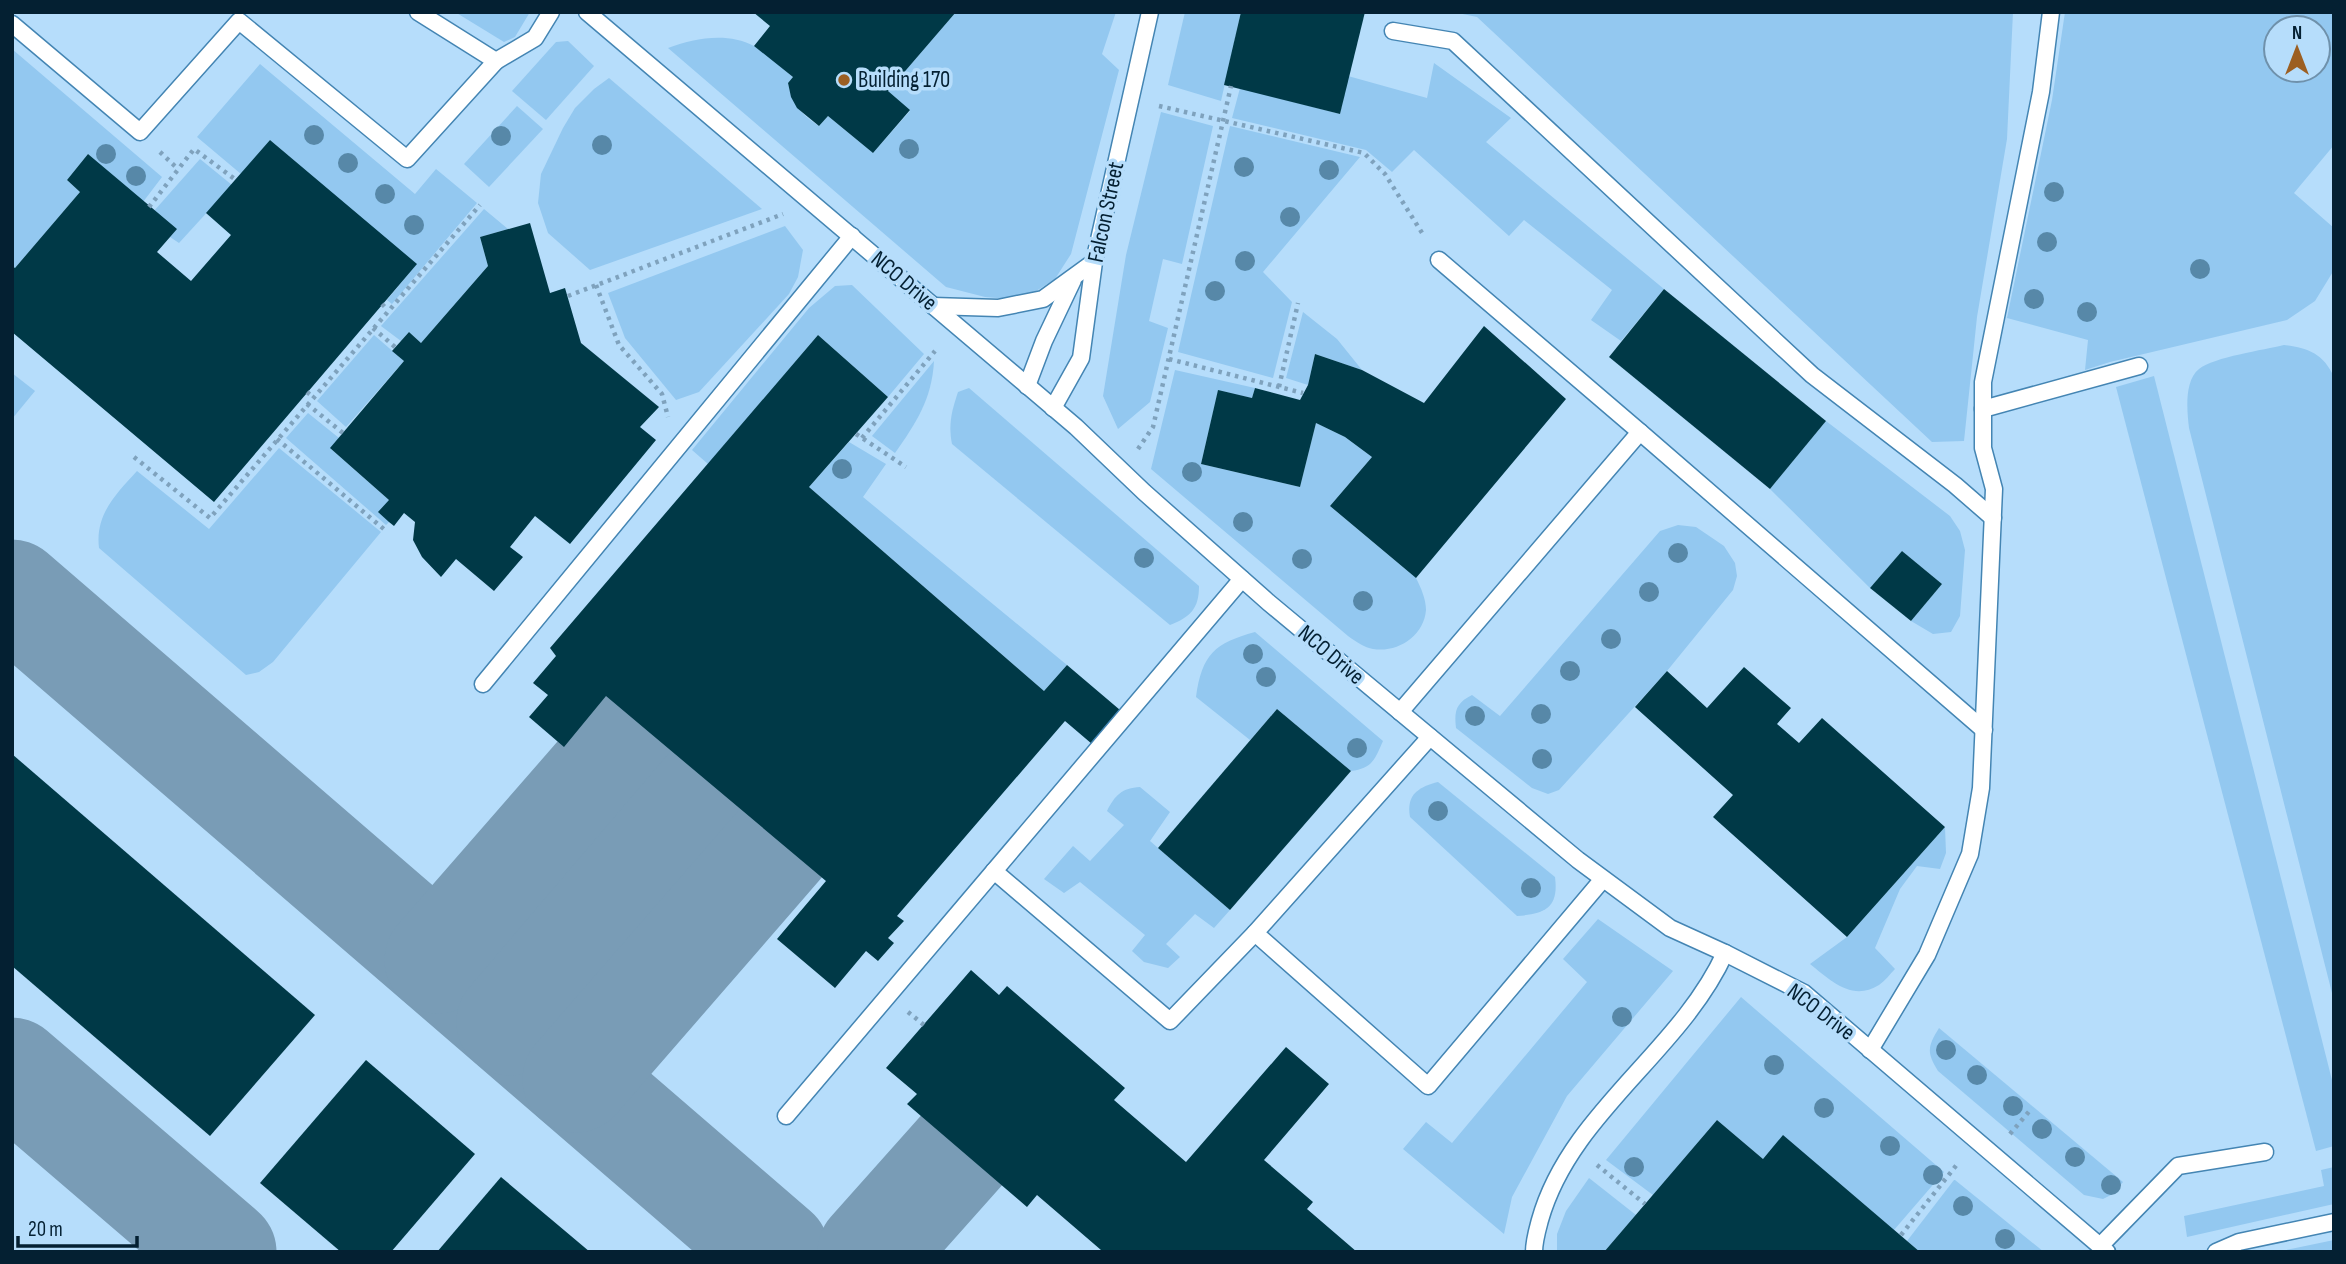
<svg xmlns="http://www.w3.org/2000/svg" width="2346" height="1264" viewBox="0 0 2346 1264" font-family="'Sofia Sans Condensed',sans-serif">
<rect width="100%" height="100%" fill="#b6ddfb"/>
<g fill="#93c8f0" fill-rule="evenodd">
<polygon points="455,12 530,12 515,37 504,42"/>
<path d="M956,12H1116L1102,54L1119,70L1071,254L1055,279L1033,293L1010,299L985,297L946,287L668,48C694,38 728,32 754,46C768,53 781,68 793,77L788,83C792,104 802,115 819,126L828,116L873,153L910,111L888,91Z"/>
<polygon points="1185,12 1241,12 1221,101 1168,85"/>
<polygon points="1453,12 2013,12 2007,139 1977,317 1964,441 1932,442 1477,17"/>
<path d="M2065,12H2334V145L2294,193L2334,228V270L2315,301L2287,320L2110,362L2085,370L2088,340L2007,318L2052,100ZM2276,28H2318V70H2276Z"/>
<polygon points="568,41 594,66 546,120 512,91 556,42"/>
<polygon points="12,49 162,177 143,202 88,154 67,180 80,192 15,268 12,266"/>
<polygon points="1434,63 1511,118 1486,142 1664,289 1621,341 1591,320 1612,290 1524,220 1509,236 1414,150 1392,172 1366,150 1232,118 1240,88 1340,114 1348,76 1427,98"/>
<polygon points="260,64 415,194 436,169 477,203 392,304 387,300 416,265 270,140 241,174 197,137"/>
<polygon points="609,78 762,209 590,270 548,233 538,203 541,174 563,128 575,108 594,89"/>
<polygon points="517,106 543,129 489,187 464,164"/>
<polygon points="1161,112 1213,126 1182,264 1163,259 1149,321 1168,328 1150,402 1118,429 1103,396 1126,255"/>
<polygon points="1230,126 1360,157 1263,272 1292,302 1273,378 1178,352"/>
<polygon points="200,159 232,185 179,243 170,237 154,211"/>
<polygon points="484,209 508,229 480,237 488,266 421,343 409,332 401,341 381,326"/>
<polygon points="785,226 803,250 798,277 789,294 699,392 676,400 625,338 608,293"/>
<polygon points="852,285 924,354 888,397 818,335 708,464 692,450 809,308 835,286"/>
<polygon points="1303,312 1337,339 1362,370 1315,354 1308,385 1286,378"/>
<polygon points="374,335 404,361 346,427 317,401"/>
<path d="M2284,345C2308,348 2323,353 2334,377V1001L2189,428C2187,411 2184,381 2199,369C2214,357 2264,350 2284,345Z"/>
<path d="M934,361C932,399 916,423 895,453L872,436Z"/>
<path d="M1175,370L1255,388L1252,398L1218,391L1201,464L1300,487L1316,423L1345,437L1372,457L1330,506L1416,578C1421,588 1426,599 1426,610C1424,636 1398,653 1373,649C1365,648 1355,641 1348,636L1151,469Z"/>
<polygon points="12,373 35,391 12,419"/>
<polygon points="2154,376 2334,1088 2334,1146 2316,1151 2116,387"/>
<path d="M969,388L1199,586C1199,609 1190,617 1170,625L952,444C948,424 952,410 958,392Z"/>
<polygon points="308,413 339,438 331,449 389,500 389,522 386,525 286,438"/>
<polygon points="1826,421 1950,516 1960,531 1965,550 1960,616 1951,632 1933,634 1911,621 1942,584 1902,551 1870,588 1770,489"/>
<polygon points="849,442 886,464 863,497 1067,665 1044,691 809,487"/>
<path d="M279,448L381,532L273,662L259,672L246,675L99,548C95,515 115,495 137,471L209,529Z"/>
<path d="M1678,525L1696,527L1724,546L1735,563L1737,576L1733,590L1667,671L1559,790L1548,794L1532,788L1456,728C1454,711 1456,703 1472,695L1500,716L1660,531Z"/>
<path d="M1255,632L1383,741C1375,759 1373,768 1351,771L1277,709L1250,740L1196,697C1202,654 1215,643 1255,632Z"/>
<path d="M1438,782L1555,877C1559,908 1545,914 1517,916L1410,817C1406,795 1418,787 1438,782Z"/>
<path d="M1140,787L1170,812L1150,841L1230,910L1214,928L1195,914L1166,944L1180,957L1168,968L1144,962L1132,951L1145,935L1080,882L1064,893L1044,879L1073,846L1090,861L1124,825L1107,811C1115,795 1122,788 1140,787Z"/>
<path d="M1945,827L1946,853L1940,869L1917,866L1900,889L1875,948L1895,969C1890,974 1885,981 1879,985C1852,1002 1830,980 1810,964L1847,937Z"/>
<polygon points="1598,919 1673,971 1567,1096 1512,1197 1504,1234 1403,1149 1426,1122 1452,1143 1587,982 1563,959"/>
<polygon points="1741,997 1944,1172 1894,1230 1783,1136 1763,1159 1717,1120 1653,1195 1606,1160"/>
<path d="M1939,1028L2123,1182L2113,1194L2103,1199L2084,1195L1938,1071C1926,1052 1928,1046 1939,1028Z"/>
<polygon points="2334,1167 2334,1204 2187,1237 2184,1216 2324,1186 2321,1170"/>
<polygon points="1589,1178 1636,1215 1604,1252 1557,1252 1557,1234 1566,1211"/>
<polygon points="1954,1180 1955,1180 2044,1252 1920,1252 1907,1241"/>
<polygon points="2334,1240 2334,1252 2277,1252"/>
</g>
<g fill="none" stroke-linecap="round" stroke-linejoin="round">
<g stroke="#799cb6" stroke-width="107">
<polyline points="12,593 776,1252"/>
<polyline points="438,960 642,726"/>
<polyline points="510,1022 712,785"/>
<polyline points="12,1071 223,1252"/>
<polyline points="576,1079 781,843"/>
<polyline points="871,1252 961,1151"/>
</g>
</g>
<g fill="#003947">
<polygon points="753,12 956,12 888,91 910,110 873,153 828,116 819,126 797,108 791,97 788,83 793,77 754,46 770,26"/>
<polygon points="1241,12 1365,12 1340,114 1224,85"/>
<polygon points="270,140 417,264 214,502 12,332 12,266 15,268 80,192 67,180 88,154 177,229 157,252 191,281 231,235 206,213"/>
<polygon points="530,223 550,293 565,288 581,343 659,407 640,427 656,440 570,544 535,516 510,547 523,557 494,591 456,559 441,577 422,557 413,540 415,522 404,513 394,526 389,522 378,512 389,500 330,448 404,361 392,351 409,332 421,343 488,266 480,237"/>
<polygon points="1664,289 1826,421 1770,489 1609,357"/>
<polygon points="1484,326 1566,399 1416,578 1330,506 1372,457 1345,437 1316,423 1300,487 1201,464 1218,390 1252,398 1255,388 1300,400 1308,385 1315,354 1362,370 1424,403"/>
<polygon points="818,335 888,397 809,487 1044,691 1067,665 1120,710 1092,744 1065,721 897,916 904,921 888,938 894,943 878,961 866,951 835,988 777,939 826,881 606,696 564,747 529,717 548,695 533,683 556,656 550,648"/>
<polygon points="1902,551 1942,584 1911,621 1870,588"/>
<polygon points="1744,667 1791,708 1777,724 1799,743 1822,718 1945,827 1847,937 1713,817 1733,795 1635,707 1667,671 1707,708"/>
<polygon points="1277,709 1351,771 1230,910 1158,848"/>
<polygon points="12,754 315,1015 210,1136 12,966"/>
<polygon points="971,970 999,995 1007,986 1125,1088 1114,1100 1186,1162 1286,1047 1329,1084 1264,1160 1313,1202 1307,1209 1357,1252 1100,1252 1101,1250 1037,1195 1027,1207 907,1104 917,1094 886,1068"/>
<polygon points="366,1060 475,1154 391,1252 341,1252 260,1183"/>
<polygon points="1717,1120 1763,1159 1783,1135 1920,1252 1604,1252"/>
<polygon points="501,1177 590,1252 437,1252"/>
</g>
<g fill="none" stroke-linecap="round" stroke-linejoin="round">
<defs>
<g id="service">
<polyline points="418,12 496,61 535,38 551,12"/>
<polyline points="587,12 1076,427 1144,492 1268,602 1578,860 1670,928 1725,953 1804,993 2107,1252"/>
<polyline points="12,24 140,132 239,21 407,159 496,61"/>
<polyline points="1393,31 1453,41 1812,375 1955,485 1993,518"/>
<polyline points="1439,260 1640,432"/>
<polyline points="933,306 998,308 1043,299 1094,262"/>
<polyline points="1027,386 1044,341 1073,280"/>
<polyline points="1053,408 1081,358 1094,262 1150,12"/>
<polyline points="1983,409 2139,366"/>
<polyline points="483,684 852,236"/>
<polyline points="1400,712 1640,432 1984,730"/>
<polyline points="1430,737 1255,933 1428,1086 1603,879"/>
<polyline points="994,871 1170,1021 1255,933"/>
<polyline points="1870,1050 1927,955 1970,854 1981,788 1994,489 1983,448 1983,382 2041,92 2051,12"/>
<polyline points="786,1116 1242,579"/>
<polyline points="2100,1246 2178,1166 2265,1152"/>
<path d="M1534,1252C1534,1241 1537,1231 1540,1220C1570,1113 1680,1052 1725,953"/>
<polyline points="2216,1252 2239,1242 2334,1222"/>
</g>
</defs>
<use href="#service" stroke="#4485b3" stroke-width="19"/>
<g stroke="#7fa2bd" stroke-width="4.5" stroke-dasharray="3.5 5" stroke-linecap="butt">
<polyline points="1159,106 1364,153 1385,174 1424,236"/>
<polyline points="160,152 178,169"/>
<polyline points="149,207 194,149 236,180"/>
<polyline points="596,285 619,345 662,394 668,417"/>
<polyline points="568,296 783,214"/>
<polyline points="382,304 388,310"/>
<polyline points="373,328 395,347"/>
<polyline points="1169,359 1303,393"/>
<polyline points="1279,387 1298,303"/>
<polyline points="307,392 313,397"/>
<polyline points="307,404 343,433"/>
<polyline points="856,434 906,467"/>
<polyline points="862,438 935,351"/>
<polyline points="277,439 385,530"/>
<polyline points="1138,449 1153,427 1231,86"/>
<polyline points="134,457 210,518 480,205"/>
<polyline points="908,1012 924,1025"/>
<polyline points="2010,1134 2032,1108"/>
<polyline points="1597,1165 1645,1204"/>
<polyline points="1901,1235 1959,1162"/>
</g>
<use href="#service" stroke="#fff" stroke-width="16"/>
</g>
<g fill="#5788a8">
<circle cx="314" cy="135" r="10"/>
<circle cx="501" cy="136" r="10"/>
<circle cx="602" cy="145" r="10"/>
<circle cx="909" cy="149" r="10"/>
<circle cx="106" cy="154" r="10"/>
<circle cx="348" cy="163" r="10"/>
<circle cx="1244" cy="167" r="10"/>
<circle cx="1329" cy="170" r="10"/>
<circle cx="136" cy="176" r="10"/>
<circle cx="2054" cy="192" r="10"/>
<circle cx="385" cy="194" r="10"/>
<circle cx="1290" cy="217" r="10"/>
<circle cx="414" cy="225" r="10"/>
<circle cx="2047" cy="242" r="10"/>
<circle cx="1245" cy="261" r="10"/>
<circle cx="2200" cy="269" r="10"/>
<circle cx="1215" cy="291" r="10"/>
<circle cx="2034" cy="299" r="10"/>
<circle cx="2087" cy="312" r="10"/>
<circle cx="842" cy="469" r="10"/>
<circle cx="1192" cy="472" r="10"/>
<circle cx="1243" cy="522" r="10"/>
<circle cx="1678" cy="553" r="10"/>
<circle cx="1144" cy="558" r="10"/>
<circle cx="1302" cy="559" r="10"/>
<circle cx="1649" cy="592" r="10"/>
<circle cx="1363" cy="601" r="10"/>
<circle cx="1611" cy="639" r="10"/>
<circle cx="1253" cy="654" r="10"/>
<circle cx="1570" cy="671" r="10"/>
<circle cx="1266" cy="677" r="10"/>
<circle cx="1541" cy="714" r="10"/>
<circle cx="1475" cy="716" r="10"/>
<circle cx="1357" cy="748" r="10"/>
<circle cx="1542" cy="759" r="10"/>
<circle cx="1438" cy="811" r="10"/>
<circle cx="1531" cy="888" r="10"/>
<circle cx="1622" cy="1017" r="10"/>
<circle cx="1946" cy="1050" r="10"/>
<circle cx="1774" cy="1065" r="10"/>
<circle cx="1977" cy="1075" r="10"/>
<circle cx="2013" cy="1106" r="10"/>
<circle cx="1824" cy="1108" r="10"/>
<circle cx="2042" cy="1129" r="10"/>
<circle cx="1890" cy="1146" r="10"/>
<circle cx="2075" cy="1157" r="10"/>
<circle cx="1634" cy="1167" r="10"/>
<circle cx="1933" cy="1175" r="10"/>
<circle cx="2111" cy="1185" r="10"/>
<circle cx="1963" cy="1206" r="10"/>
<circle cx="2005" cy="1239" r="10"/>
</g>
<circle fill="#9c5f22" stroke="#b6ddfb" stroke-width="2.5" cx="844" cy="80" r="7"/>
<g text-anchor="middle" dominant-baseline="central" stroke-width="7" stroke-linejoin="round" paint-order="stroke">
<g font-size="23" fill="#042032" stroke="#b6ddfb" text-anchor="start">
<text x="858" y="80">Building 170</text>
</g>
<g font-size="23" fill="#042032" stroke="#b6ddfb">
<text transform="translate(1106 212) rotate(-78)">Falcon Street</text>
<text transform="translate(904 281) rotate(40)">NCO Drive</text>
<text transform="translate(1331 655) rotate(40)">NCO Drive</text>
<text transform="translate(1821 1012) rotate(37)">NCO Drive</text>
</g>
</g>
<rect width="2346" height="1264" fill="none" stroke="#042032" stroke-width="28"/>
<g transform="translate(2297 49)"><circle r="33" fill="#b6ddfb" stroke="#6f91ab" stroke-width="2"/>
<path d="M0-5L12 26L0 18L-12 26Z" fill="#9c5f22"/>
<text y="-10" font-size="19" font-weight="bold" text-anchor="middle" fill="#042032">N</text>
</g>
<path d="M18 1236v10h119v-10" fill="none" stroke="#042032" stroke-width="3.5"/>
<text x="28" y="1236" font-size="21" fill="#042032" stroke="#b6ddfb" stroke-width="5" paint-order="stroke">20 m</text>
</svg>
